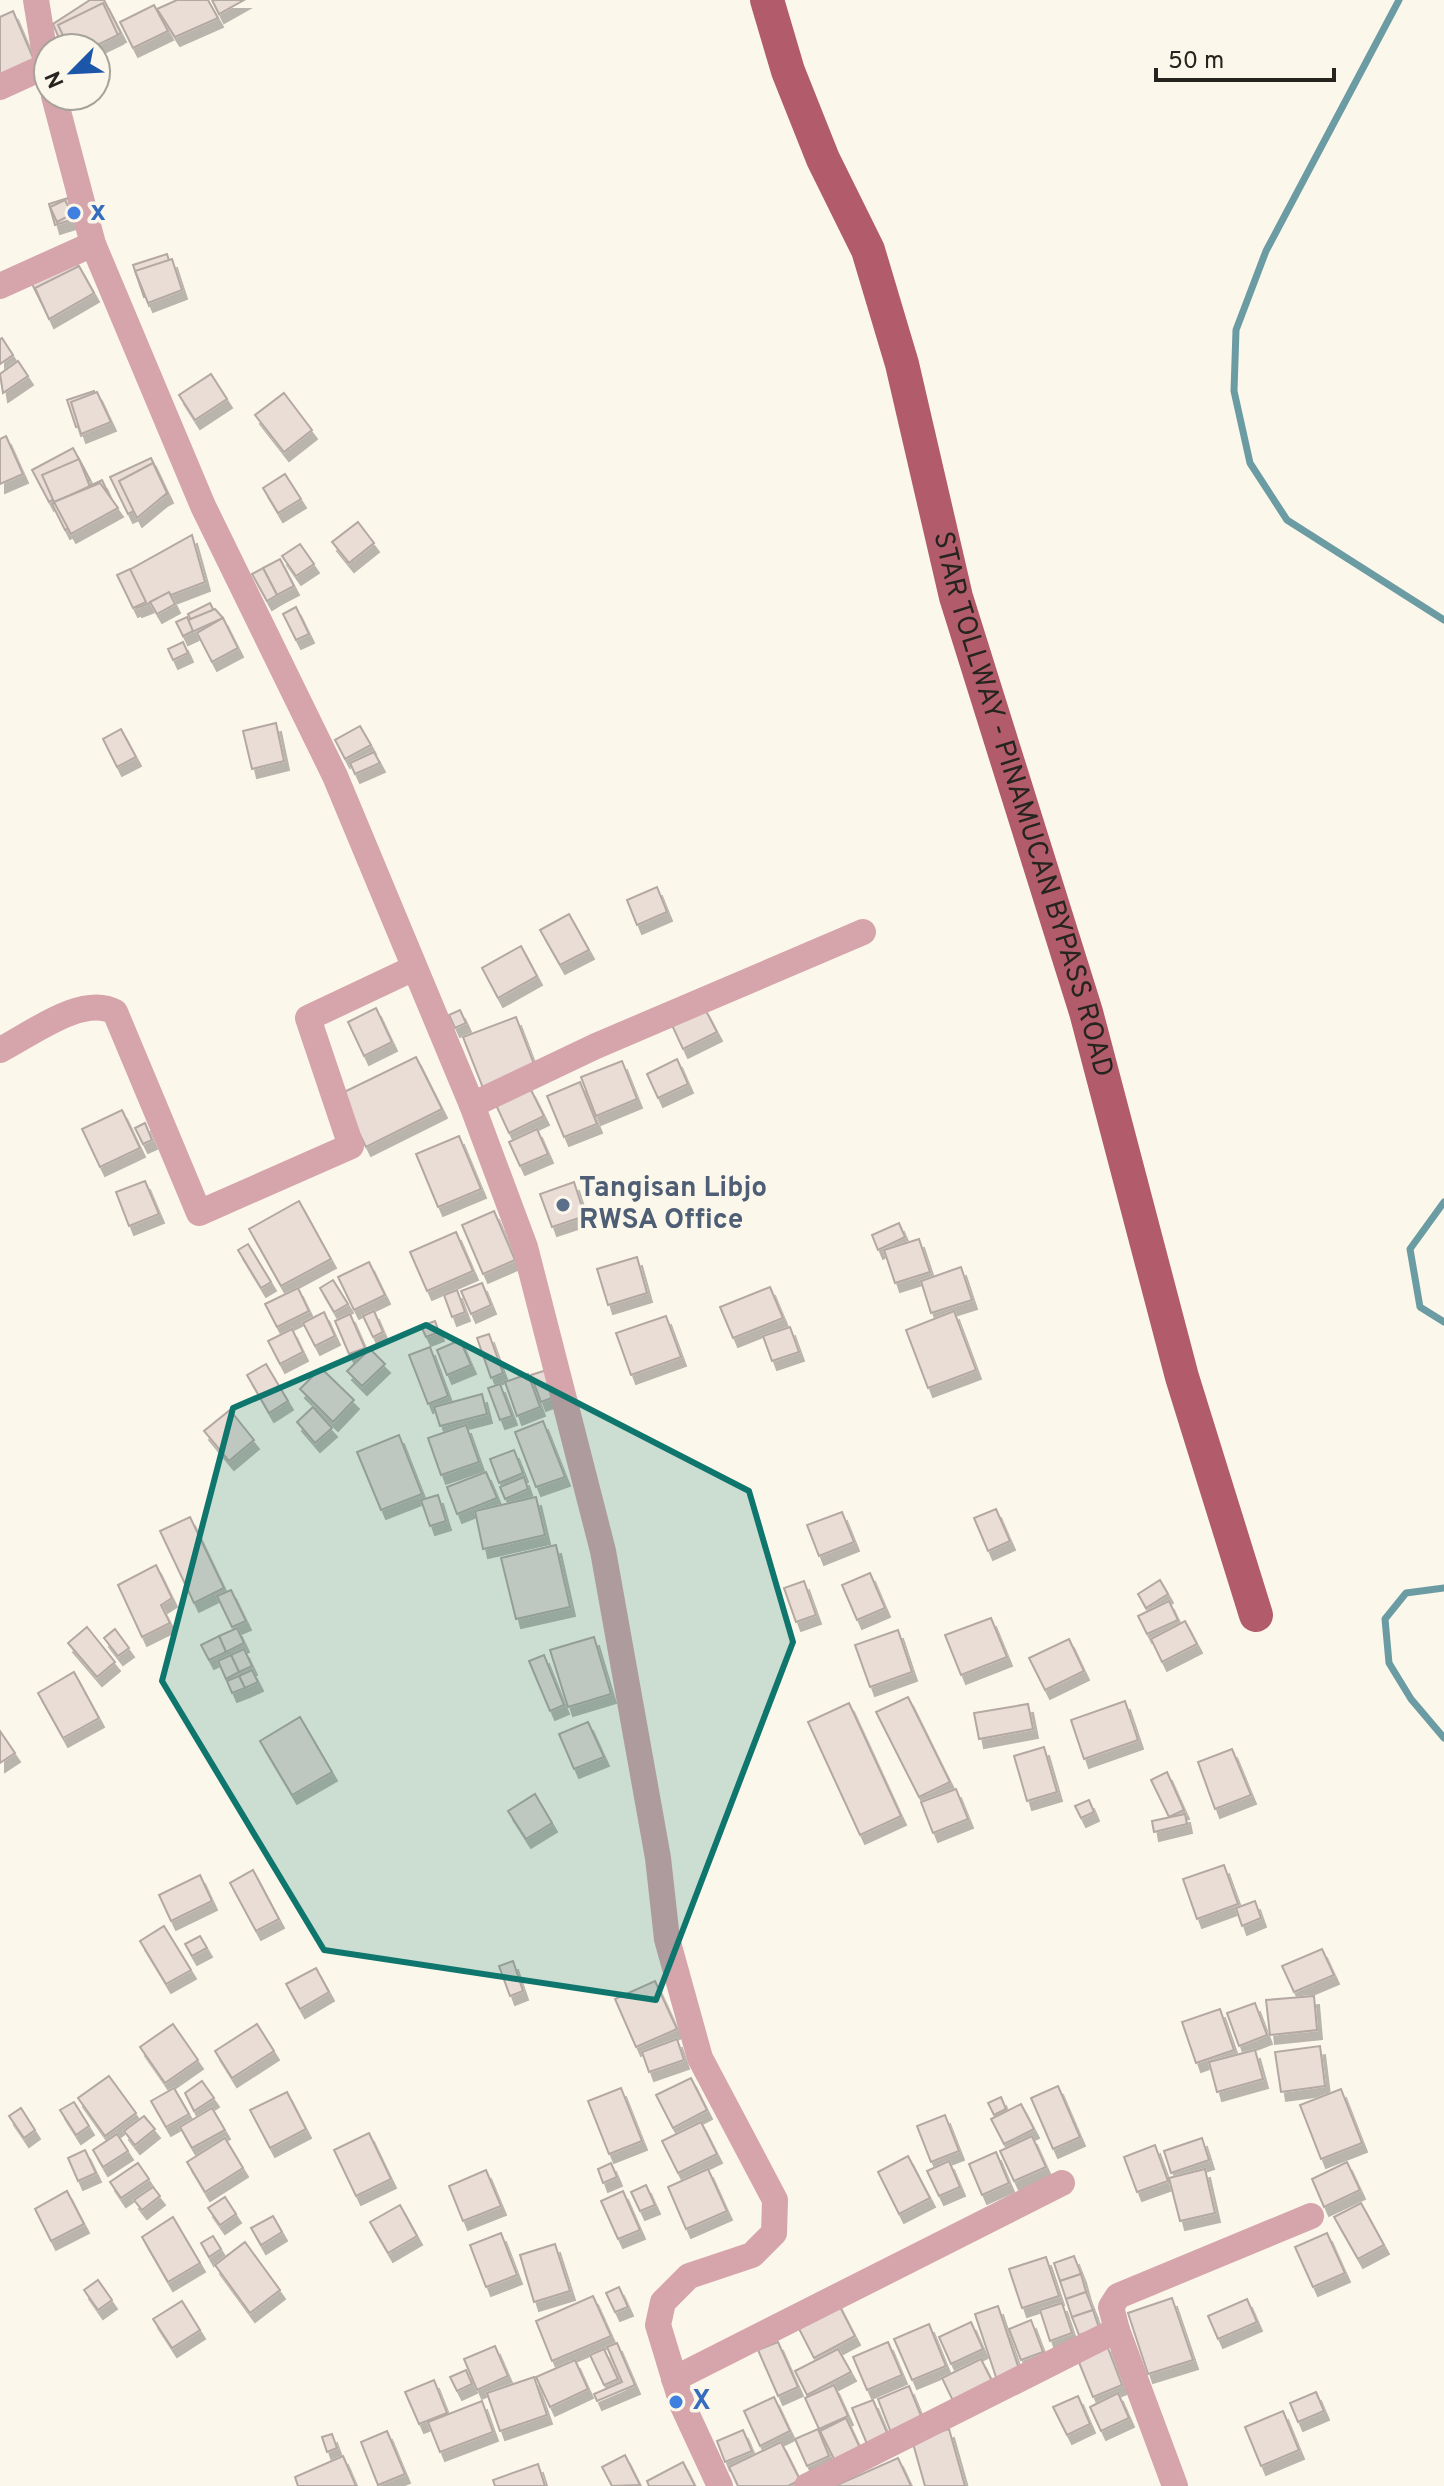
<svg xmlns="http://www.w3.org/2000/svg" width="1444" height="2486" viewBox="0 0 1444 2486" font-family="Overpass,sans-serif">
<defs>
<filter id="shadow"><feDropShadow dx="5" dy="9" stdDeviation="0" flood-color="#0004"/></filter>
</defs>
<rect width="100%" height="100%" fill="#fcf7eb"/>
<g fill="none" stroke-linecap="round" stroke-linejoin="round">
<g stroke="#6c9ca3" stroke-width="7">
<polyline points="1399,0 1266,251 1236,330 1234,391 1250,463 1287,520 1444,620"/>
<polyline points="1444,1202 1410,1249 1420,1307 1444,1322"/>
<polyline points="1444,1588 1406,1593 1385,1619 1389,1663 1411,1699 1444,1738"/>
</g>
</g>
<g fill="#eaddd6" stroke="#b4a8a2" stroke-width="2" filter="url(#shadow)">
<polygon points="90,0 104,0 121,33 88,48 63,48 53,24"/>
<polygon points="177,0 208,0 218,18 175,37 157,9"/>
<polygon points="212,0 244,0 219,14"/>
<polygon points="103,3 118,35 91,48 69,48 58,25"/>
<polygon points="154,5 168,31 133,48 120,22"/>
<polygon points="13,11 34,60 0,75 0,17"/>
<polygon points="68,198 74,219 55,225 49,204"/>
<polygon points="65,200 72,214 57,222 50,207"/>
<polygon points="167,254 177,286 144,297 133,265"/>
<polygon points="172,259 182,290 148,303 135,271"/>
<polygon points="75,260 91,294 48,316 31,282"/>
<polygon points="79,266 94,293 49,319 35,288"/>
<polygon points="2,338 13,355 0,364 0,339"/>
<polygon points="18,361 28,376 3,393 0,374"/>
<polygon points="211,374 227,399 195,420 179,395"/>
<polygon points="94,391 103,418 76,427 67,400"/>
<polygon points="97,392 111,422 81,434 71,402"/>
<polygon points="284,393 312,430 284,452 255,415"/>
<polygon points="6,436 23,474 0,484 0,439"/>
<polygon points="73,448 90,480 49,502 32,470"/>
<polygon points="151,458 168,494 128,514 110,477"/>
<polygon points="79,459 90,487 54,502 42,475"/>
<polygon points="153,463 167,493 137,518 119,481"/>
<polygon points="285,474 301,499 278,513 263,488"/>
<polygon points="102,480 114,506 65,530 52,504"/>
<polygon points="100,483 118,508 71,534 54,502"/>
<polygon points="358,522 374,543 349,563 332,542"/>
<polygon points="192,535 205,582 137,608 122,574"/>
<polygon points="300,544 314,564 296,576 282,556"/>
<polygon points="280,559 294,586 277,595 263,568"/>
<polygon points="263,568 277,595 267,601 252,574"/>
<polygon points="130,569 146,602 133,608 117,575"/>
<polygon points="169,592 175,604 157,614 150,602"/>
<polygon points="210,603 217,617 195,629 188,614"/>
<polygon points="296,607 309,634 296,640 283,614"/>
<polygon points="215,609 223,618 183,636 181,623"/>
<polygon points="187,617 193,631 183,636 176,622"/>
<polygon points="223,618 238,648 212,662 197,633"/>
<polygon points="183,642 188,653 173,660 168,649"/>
<polygon points="276,723 284,761 252,769 243,731"/>
<polygon points="360,726 371,745 345,759 335,740"/>
<polygon points="121,729 136,757 117,767 103,739"/>
<polygon points="374,752 380,763 355,774 350,763"/>
<polygon points="657,887 667,912 637,925 627,900"/>
<polygon points="569,914 589,950 560,965 540,930"/>
<polygon points="521,946 537,976 498,998 482,968"/>
<polygon points="704,1007 717,1032 683,1049 671,1023"/>
<polygon points="376,1008 392,1042 364,1056 348,1022"/>
<polygon points="460,1010 466,1023 455,1028 449,1015"/>
<polygon points="516,1017 537,1072 485,1093 463,1037"/>
<polygon points="416,1057 442,1109 366,1147 340,1094"/>
<polygon points="677,1059 688,1084 658,1098 647,1074"/>
<polygon points="622,1061 637,1099 596,1116 581,1077"/>
<polygon points="580,1082 597,1124 564,1137 547,1096"/>
<polygon points="530,1088 544,1116 509,1133 496,1105"/>
<polygon points="122,1110 140,1148 100,1167 82,1129"/>
<polygon points="145,1123 152,1140 143,1144 135,1128"/>
<polygon points="537,1129 548,1154 520,1166 509,1142"/>
<polygon points="459,1136 481,1189 438,1207 416,1154"/>
<polygon points="145,1181 159,1214 129,1226 116,1192"/>
<polygon points="574,1182 585,1216 552,1227 540,1194"/>
<polygon points="299,1201 331,1259 281,1286 249,1229"/>
<polygon points="494,1211 515,1260 483,1274 462,1225"/>
<polygon points="899,1223 905,1237 878,1250 872,1235"/>
<polygon points="456,1232 473,1271 427,1291 410,1252"/>
<polygon points="919,1239 930,1272 895,1283 884,1250"/>
<polygon points="248,1244 271,1282 261,1288 238,1250"/>
<polygon points="637,1257 647,1293 608,1305 597,1269"/>
<polygon points="369,1262 385,1295 354,1310 338,1277"/>
<polygon points="961,1267 972,1300 931,1313 921,1281"/>
<polygon points="333,1280 348,1304 334,1312 320,1288"/>
<polygon points="482,1283 491,1305 471,1314 461,1291"/>
<polygon points="770,1287 783,1318 733,1338 720,1307"/>
<polygon points="298,1288 309,1311 277,1327 265,1304"/>
<polygon points="457,1290 465,1312 452,1317 444,1295"/>
<polygon points="374,1311 383,1332 373,1337 363,1316"/>
<polygon points="954,1311 976,1370 928,1388 906,1330"/>
<polygon points="324,1312 335,1336 315,1346 303,1323"/>
<polygon points="350,1314 365,1348 349,1354 335,1321"/>
<polygon points="666,1316 681,1357 631,1375 616,1333"/>
<polygon points="435,1321 439,1332 426,1337 421,1326"/>
<polygon points="790,1327 799,1352 772,1361 763,1336"/>
<polygon points="292,1329 303,1352 280,1364 268,1341"/>
<polygon points="489,1334 503,1373 491,1378 477,1338"/>
<polygon points="460,1340 471,1365 447,1375 437,1350"/>
<polygon points="430,1347 448,1396 428,1404 409,1355"/>
<polygon points="370,1349 385,1364 362,1386 347,1371"/>
<polygon points="266,1364 288,1401 269,1413 247,1375"/>
<polygon points="321,1368 354,1400 333,1422 300,1389"/>
<polygon points="547,1370 557,1396 541,1402 531,1375"/>
<polygon points="528,1374 540,1407 517,1416 505,1382"/>
<polygon points="500,1384 512,1416 500,1420 488,1388"/>
<polygon points="482,1394 487,1414 440,1426 434,1407"/>
<polygon points="313,1407 332,1428 315,1443 297,1422"/>
<polygon points="230,1410 254,1440 229,1461 204,1431"/>
<polygon points="543,1421 565,1477 536,1487 515,1432"/>
<polygon points="466,1425 479,1462 441,1475 428,1438"/>
<polygon points="399,1435 422,1494 381,1510 357,1452"/>
<polygon points="514,1450 523,1473 499,1483 490,1459"/>
<polygon points="486,1472 497,1498 457,1514 447,1487"/>
<polygon points="524,1477 528,1489 505,1499 500,1487"/>
<polygon points="438,1495 446,1521 430,1526 421,1500"/>
<polygon points="536,1497 545,1535 483,1549 475,1511"/>
<polygon points="996,1509 1010,1541 988,1551 974,1518"/>
<polygon points="842,1512 854,1542 819,1556 807,1525"/>
<polygon points="190,1517 224,1588 194,1603 160,1531"/>
<polygon points="556,1545 570,1607 516,1619 501,1558"/>
<polygon points="156,1565 172,1598 161,1605 170,1623 142,1637 118,1585"/>
<polygon points="870,1573 885,1608 857,1620 842,1585"/>
<polygon points="1160,1580 1168,1594 1146,1608 1138,1594"/>
<polygon points="804,1581 816,1615 796,1622 784,1588"/>
<polygon points="231,1590 246,1621 232,1627 217,1596"/>
<polygon points="1169,1601 1178,1620 1147,1634 1138,1616"/>
<polygon points="991,1618 1007,1657 961,1675 945,1635"/>
<polygon points="1185,1621 1197,1644 1162,1662 1151,1639"/>
<polygon points="87,1627 115,1662 97,1677 68,1643"/>
<polygon points="237,1628 244,1643 226,1652 219,1636"/>
<polygon points="115,1629 129,1648 118,1656 104,1638"/>
<polygon points="898,1630 912,1672 870,1687 855,1645"/>
<polygon points="219,1636 226,1652 209,1660 201,1645"/>
<polygon points="594,1637 611,1694 568,1707 550,1650"/>
<polygon points="1069,1639 1084,1671 1045,1690 1029,1658"/>
<polygon points="244,1649 252,1666 239,1672 231,1655"/>
<polygon points="231,1655 239,1672 226,1679 218,1661"/>
<polygon points="544,1655 564,1705 550,1711 529,1661"/>
<polygon points="252,1670 258,1682 245,1688 239,1676"/>
<polygon points="74,1672 99,1718 63,1738 38,1693"/>
<polygon points="239,1676 245,1688 232,1693 227,1681"/>
<polygon points="908,1697 950,1782 919,1797 876,1712"/>
<polygon points="1125,1701 1138,1740 1084,1759 1071,1720"/>
<polygon points="849,1703 901,1816 860,1835 808,1722"/>
<polygon points="1028,1704 1033,1729 979,1739 974,1713"/>
<polygon points="300,1717 332,1772 292,1795 260,1741"/>
<polygon points="588,1722 604,1757 574,1769 559,1734"/>
<polygon points="0,1731 15,1753 0,1763"/>
<polygon points="1044,1747 1057,1792 1027,1801 1014,1756"/>
<polygon points="1232,1749 1251,1795 1215,1809 1198,1762"/>
<polygon points="1167,1772 1184,1810 1169,1817 1151,1780"/>
<polygon points="956,1789 968,1819 933,1833 921,1802"/>
<polygon points="535,1794 552,1823 526,1839 508,1811"/>
<polygon points="1089,1800 1094,1812 1081,1818 1075,1806"/>
<polygon points="1185,1814 1187,1824 1154,1832 1152,1821"/>
<polygon points="1224,1865 1238,1904 1197,1919 1183,1879"/>
<polygon points="253,1870 279,1919 256,1931 230,1883"/>
<polygon points="200,1875 212,1901 171,1921 159,1895"/>
<polygon points="1255,1901 1261,1918 1242,1926 1236,1908"/>
<polygon points="164,1926 191,1970 166,1984 140,1941"/>
<polygon points="200,1936 207,1948 192,1956 185,1944"/>
<polygon points="1322,1949 1334,1975 1294,1992 1282,1966"/>
<polygon points="513,1961 523,1991 510,1996 499,1966"/>
<polygon points="316,1968 329,1992 300,2009 286,1984"/>
<polygon points="655,1981 677,2029 636,2047 615,1999"/>
<polygon points="1314,1996 1317,2030 1270,2035 1266,2000"/>
<polygon points="1255,2003 1267,2035 1239,2046 1227,2013"/>
<polygon points="1220,2009 1234,2050 1196,2063 1182,2022"/>
<polygon points="173,2024 198,2060 165,2083 140,2047"/>
<polygon points="257,2024 274,2051 232,2078 215,2051"/>
<polygon points="677,2039 684,2060 649,2072 642,2052"/>
<polygon points="1320,2046 1325,2086 1281,2092 1275,2052"/>
<polygon points="1255,2050 1263,2079 1217,2092 1209,2062"/>
<polygon points="109,2076 136,2113 105,2136 78,2098"/>
<polygon points="691,2078 707,2110 673,2128 656,2095"/>
<polygon points="202,2081 214,2098 194,2111 185,2093"/>
<polygon points="1058,2086 1080,2137 1053,2149 1031,2098"/>
<polygon points="174,2088 189,2114 166,2127 151,2101"/>
<polygon points="621,2088 642,2141 609,2154 588,2101"/>
<polygon points="1341,2089 1362,2143 1321,2159 1300,2105"/>
<polygon points="287,2092 306,2129 270,2148 250,2110"/>
<polygon points="1001,2097 1006,2109 994,2115 988,2103"/>
<polygon points="74,2102 89,2126 76,2135 60,2110"/>
<polygon points="1021,2104 1034,2129 1004,2144 991,2119"/>
<polygon points="21,2108 35,2130 24,2138 9,2116"/>
<polygon points="212,2108 225,2130 192,2148 180,2127"/>
<polygon points="945,2115 959,2151 931,2162 917,2126"/>
<polygon points="144,2116 155,2129 135,2145 124,2131"/>
<polygon points="701,2122 717,2154 678,2173 662,2141"/>
<polygon points="369,2133 391,2179 356,2196 334,2150"/>
<polygon points="117,2134 128,2151 103,2167 93,2150"/>
<polygon points="1032,2136 1046,2167 1014,2181 1000,2151"/>
<polygon points="225,2138 243,2168 205,2192 187,2162"/>
<polygon points="1202,2138 1209,2160 1171,2173 1164,2151"/>
<polygon points="1155,2145 1168,2181 1137,2192 1124,2157"/>
<polygon points="85,2150 96,2173 78,2181 68,2158"/>
<polygon points="996,2152 1009,2183 982,2195 969,2164"/>
<polygon points="908,2156 930,2198 899,2214 878,2172"/>
<polygon points="949,2161 960,2187 939,2196 927,2171"/>
<polygon points="1347,2162 1360,2190 1324,2207 1312,2179"/>
<polygon points="138,2163 149,2179 121,2198 110,2182"/>
<polygon points="611,2163 617,2177 603,2183 598,2169"/>
<polygon points="708,2169 727,2211 686,2229 668,2187"/>
<polygon points="1205,2169 1215,2213 1180,2221 1169,2178"/>
<polygon points="486,2170 501,2206 463,2221 449,2186"/>
<polygon points="646,2185 655,2205 640,2211 631,2192"/>
<polygon points="153,2187 160,2196 142,2210 134,2200"/>
<polygon points="67,2191 84,2224 51,2241 35,2209"/>
<polygon points="623,2191 640,2230 618,2239 601,2201"/>
<polygon points="225,2197 236,2214 220,2225 208,2208"/>
<polygon points="1361,2203 1384,2245 1358,2259 1334,2217"/>
<polygon points="400,2205 417,2236 388,2253 370,2222"/>
<polygon points="273,2216 282,2232 261,2245 251,2228"/>
<polygon points="173,2217 200,2263 168,2282 142,2237"/>
<polygon points="501,2233 517,2275 486,2287 470,2245"/>
<polygon points="1327,2233 1345,2273 1313,2287 1295,2247"/>
<polygon points="213,2236 221,2249 209,2257 201,2243"/>
<polygon points="245,2242 280,2290 250,2313 215,2265"/>
<polygon points="555,2244 570,2291 534,2302 520,2255"/>
<polygon points="1074,2256 1081,2274 1060,2281 1054,2263"/>
<polygon points="1046,2257 1059,2296 1022,2308 1009,2269"/>
<polygon points="1081,2274 1086,2292 1066,2299 1060,2281"/>
<polygon points="98,2280 112,2300 98,2310 84,2290"/>
<polygon points="619,2287 628,2307 615,2312 606,2293"/>
<polygon points="1086,2292 1093,2310 1072,2317 1066,2299"/>
<polygon points="593,2296 611,2336 552,2361 536,2321"/>
<polygon points="1172,2298 1193,2360 1148,2374 1128,2313"/>
<polygon points="836,2299 855,2336 814,2358 795,2321"/>
<polygon points="1247,2299 1257,2322 1218,2339 1208,2316"/>
<polygon points="182,2301 200,2330 172,2348 153,2319"/>
<polygon points="1062,2303 1072,2333 1050,2341 1040,2310"/>
<polygon points="998,2306 1020,2372 997,2380 975,2314"/>
<polygon points="1093,2310 1099,2328 1079,2335 1072,2317"/>
<polygon points="1031,2320 1043,2352 1021,2360 1009,2329"/>
<polygon points="971,2322 983,2349 951,2364 939,2337"/>
<polygon points="929,2324 946,2366 912,2380 894,2339"/>
<polygon points="778,2342 798,2387 778,2396 758,2350"/>
<polygon points="888,2342 902,2375 867,2390 853,2357"/>
<polygon points="617,2343 635,2385 597,2401 594,2394 622,2382 607,2347"/>
<polygon points="1106,2343 1122,2385 1093,2397 1076,2355"/>
<polygon points="495,2346 508,2376 477,2390 464,2359"/>
<polygon points="604,2349 618,2379 604,2385 590,2355"/>
<polygon points="838,2349 851,2372 807,2395 795,2371"/>
<polygon points="981,2359 994,2385 955,2405 942,2378"/>
<polygon points="575,2360 588,2389 550,2407 536,2377"/>
<polygon points="466,2370 472,2384 457,2391 450,2377"/>
<polygon points="534,2377 547,2415 500,2431 487,2393"/>
<polygon points="434,2380 447,2413 419,2424 405,2392"/>
<polygon points="834,2385 848,2416 819,2429 805,2398"/>
<polygon points="909,2386 924,2423 892,2435 878,2399"/>
<polygon points="1316,2392 1324,2411 1298,2422 1290,2403"/>
<polygon points="1118,2393 1129,2418 1101,2431 1090,2407"/>
<polygon points="1078,2396 1090,2424 1067,2435 1053,2407"/>
<polygon points="774,2397 790,2431 760,2446 744,2411"/>
<polygon points="873,2400 888,2435 867,2444 852,2408"/>
<polygon points="482,2401 493,2432 440,2452 428,2422"/>
<polygon points="1283,2411 1299,2450 1261,2466 1245,2427"/>
<polygon points="846,2418 861,2450 836,2463 820,2431"/>
<polygon points="818,2429 829,2456 807,2466 795,2439"/>
<polygon points="949,2429 965,2486 925,2486 912,2440"/>
<polygon points="743,2430 752,2451 725,2462 717,2441"/>
<polygon points="387,2431 405,2474 378,2485 361,2442"/>
<polygon points="332,2434 337,2448 327,2452 322,2437"/>
<polygon points="781,2442 800,2480 788,2486 738,2486 729,2467"/>
<polygon points="625,2455 640,2485 612,2486 602,2467"/>
<polygon points="343,2456 356,2486 298,2486 295,2477"/>
<polygon points="898,2458 911,2486 835,2486"/>
<polygon points="683,2462 695,2486 649,2486 647,2481"/>
<polygon points="538,2464 545,2486 495,2486 493,2480"/>
</g>
<g fill="none" stroke-linecap="round" stroke-linejoin="round">
<g stroke="#d6a4ab" stroke-width="26">
<polyline points="36,0 48,74"/>
<polyline points="0,87 46,66"/>
<polyline points="54,96 93,244 203,506 335,776 472,1105 525,1247 603,1551 658,1858 667,1939 700,2058 775,2200 774,2233 752,2255 689,2276 663,2302 658,2325 682,2404 720,2486"/>
<polyline points="0,286 93,244"/>
<path d="M0,1050C30,1035 82,994 115,1012L199,1213L351,1146L308,1018L414,968"/>
<polyline points="472,1105 596,1046 863,932"/>
<polyline points="1117,2330 1111,2307 1118,2296 1311,2216"/>
<polyline points="674,2379 1062,2183"/>
<polyline points="807,2486 1117,2330 1175,2486"/>
</g>
<path stroke="#b25c6b" stroke-width="34" id="s1" d="M767,0L788,71L823,159L868,250L902,364L956,597L1086,1012L1182,1377L1256,1615"/>
</g>
<path fill="#0f766e" fill-opacity="0.2" stroke="#0f766e" stroke-width="6" stroke-linejoin="round" d="M426,1325L749,1491L793,1642L656,2000L324,1950L162,1681L233,1408Z"/>
<g fill="#3f7fe0" stroke="#fcf7eb" stroke-width="3">
<circle cx="74" cy="213" r="8"/>
<circle cx="676" cy="2402" r="8"/>
</g>
<circle fill="#5c6f8a" stroke="#fcf7eb" stroke-width="3" cx="563" cy="1205" r="8"/>
<g text-anchor="middle" dominant-baseline="central" stroke-width="7" stroke-linejoin="round" paint-order="stroke">
<g font-size="28" font-weight="bold" fill="#366cbe" stroke="#fcf7eb" text-anchor="start">
<text x="90" y="213">x</text>
<text x="692" y="2402">X</text>
</g>
<g font-size="28" fill="#26241f" stroke="#fcf7eb">
<text stroke="none"><textPath href="#s1" startOffset="846">STAR TOLLWAY - PINAMUCAN BYPASS ROAD</textPath></text>
</g>
<g font-size="28" font-weight="bold" fill="#4e5e75" stroke="#fcf7eb" text-anchor="start">
<text x="579" y="1189">Tangisan Libjo<tspan x="579" dy="32">RWSA Office</tspan></text>
</g>
</g>
<g transform="translate(72 72) rotate(246)"><circle r="38" fill="#fcf7eb" stroke="#a6a399" stroke-width="2"/>
<path d="M0-6L14 30L0 20L-14 30Z" fill="#1c56a8"/>
<text y="-12" font-size="22" font-weight="bold" text-anchor="middle" fill="#26241f">N</text>
</g>
<path d="M1156 68v12h178v-12" fill="none" stroke="#26241f" stroke-width="4"/>
<text x="1168" y="68" font-size="24" fill="#26241f" stroke="#fcf7eb" stroke-width="6" paint-order="stroke">50 m</text>
</svg>
